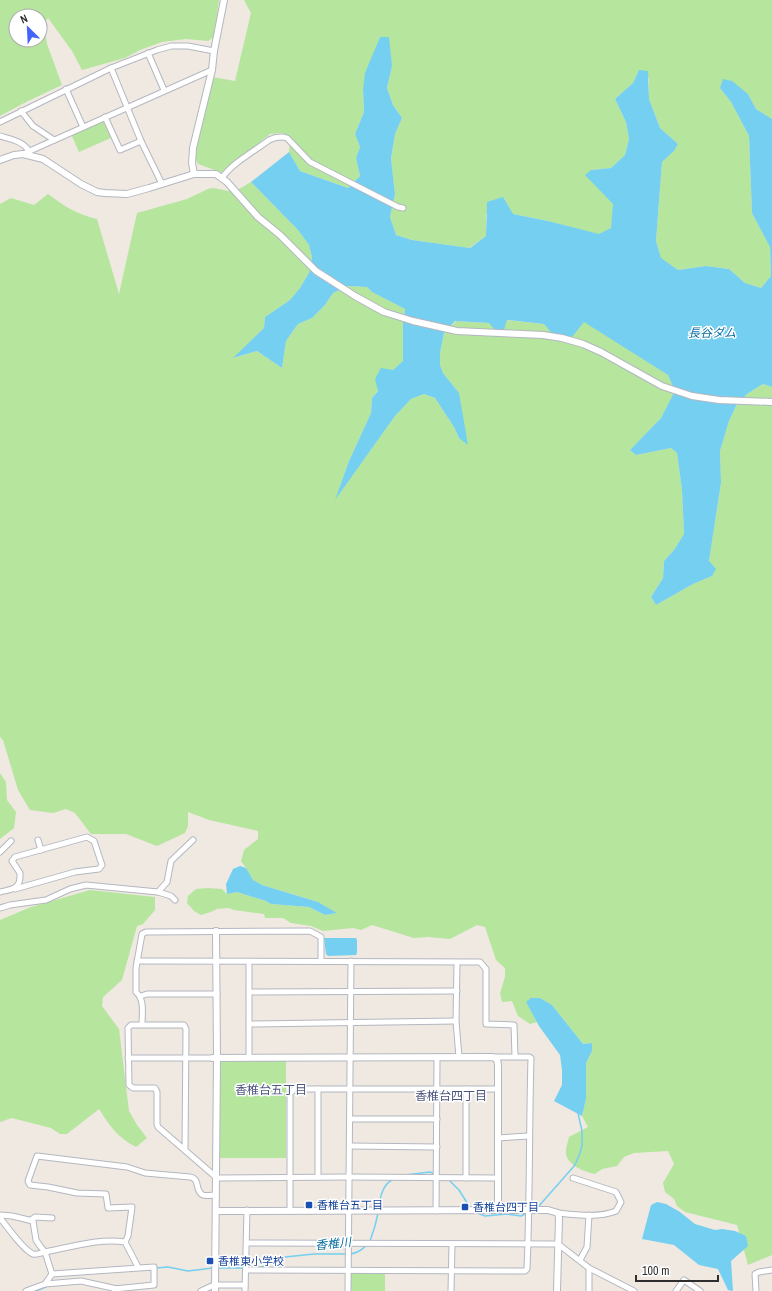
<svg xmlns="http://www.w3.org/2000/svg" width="772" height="1291" viewBox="0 0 772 1291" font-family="'Archivo Narrow','Noto Sans JP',sans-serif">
<rect width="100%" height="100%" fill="#efe9e1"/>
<g fill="#b6e59e" fill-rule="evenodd">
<path d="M0,0H219L214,37L208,41L186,39L162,42L140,50L125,58L82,70L72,51L48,18L44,24L47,44L62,85L28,101L0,116ZM16,16H40V40H16Z"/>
<polygon points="244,0 772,0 772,119 756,109 748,94 720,88 731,102 749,136 752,213 770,247 771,276 761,288 745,283 729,269 706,266 678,270 661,259 656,241 662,162 674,151 678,144 660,128 649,99 649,78 639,70 633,83 615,99 626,122 629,139 625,155 611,168 591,170 614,204 611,228 600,235 548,221 513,214 486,214 486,236 469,248 412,240 396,235 390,217 395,194 391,160 395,134 402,118 393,105 387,88 392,66 380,37 374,53 363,89 364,112 355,134 360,147 356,158 360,176 348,188 300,171 289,152 290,142 287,136 282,133 270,134 223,173 198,164 194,156 212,77 235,81 251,13"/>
<polygon points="103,121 111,138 79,152 71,134"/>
<path d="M251,182L298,230L309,245L312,257L310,271L300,288L290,300L265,317L264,328L234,358L257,351L282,368L286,341L298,324L312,318L325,305L333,293L348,286L367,287L372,292L405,309L403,323V361L393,370L372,398L371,413L349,461L336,498L395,416L411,399L424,394L435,398L454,427L459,438V393L443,373L440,365V353L444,333L456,321L489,323L506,320L544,324L553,335L584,321L668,375L676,391L661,418L630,450L636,455L671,448L677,453L682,490L684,534L674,550L664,561L663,578L651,597L656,605L693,584L712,576L709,561L721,483L720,451L729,421L736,406L747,394L763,384L772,387V1255L748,1265L737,1225L685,1212L677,1206L674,1199L665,1192L663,1183L674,1164L668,1151L634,1153L624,1157L617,1166L602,1169L595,1174C584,1172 568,1165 566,1154C565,1149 568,1142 569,1137L588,1127L582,1116L586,1099V1063L592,1051L591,1043L583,1044L552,1005L540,998L526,1002L537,1022L530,1024L518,1016L512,1001L502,1002L500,993L505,977V968L496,960L485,927L477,925L450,939L428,937L414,938L372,925L361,930L353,928L323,931L311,926L291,923L283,918H265L264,914L234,910L228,908L217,909L211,912L201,915L194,911L187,903L188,896L196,889L208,888L222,889L227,894L237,892L266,901L271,904L309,907L325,915L336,913L318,902L262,885L252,880L246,868L241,861L244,850L258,839V831L209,820L188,812V826L185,833L157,846L126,834H91L75,813L66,809L53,813L30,810L18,790L3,740L0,737V204L11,198L34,205L48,194C64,206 78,215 97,219L119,294L137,213L187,199L208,189L213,188L234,192Z"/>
<polygon points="0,773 6,782 7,800 16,812 14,828 0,839"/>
<path d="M90,890L155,897V910L143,924L137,926L122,980L103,997L102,1006L119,1029L129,1111L137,1125L147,1138L136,1147C118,1138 109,1125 99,1109L67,1134H60L51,1128L12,1118L0,1122V920L31,907Z"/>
<polygon points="286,1059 286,1158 219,1158 218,1060"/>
<rect x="351" y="1273" width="34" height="18"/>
</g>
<g fill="#75cff0">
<polygon points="380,37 389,37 392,66 387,88 393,105 402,118 395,134 391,159 395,194 390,217 396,235 412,240 470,248 486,236 487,202 503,197 513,214 548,221 599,234 611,228 613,204 585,175 591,170 611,168 625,155 629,139 626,122 615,99 633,83 639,70 648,71 649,99 660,128 678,144 674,151 662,162 656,241 661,258 678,270 706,266 729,269 745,283 761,288 771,276 770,247 752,213 749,136 731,102 720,88 723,79 732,81 748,94 756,109 772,119 772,387 763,384 747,394 736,406 729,421 720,451 721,483 709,561 716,569 712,576 693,584 656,605 651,597 663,578 664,561 674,550 684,534 682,490 677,453 671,448 636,455 630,450 661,418 675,391 668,375 584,322 572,337 553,335 544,324 507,320 504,330 496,331 489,323 455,321 444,333 440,353 440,365 443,373 459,393 468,445 459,438 454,427 435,398 424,394 411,399 395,416 335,500 349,461 371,413 372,398 378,391 375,379 381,368 393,370 403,361 403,323 405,309 372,292 367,287 348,286 333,293 325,305 312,318 298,324 286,341 282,368 257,351 233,358 264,328 265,317 290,300 300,288 310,271 312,257 309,245 298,230 251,182 289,152 300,171 348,188 360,176 356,158 360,147 355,134 364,112 363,89 365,73"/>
<polygon points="240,866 246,868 253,880 262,885 318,902 337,913 325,915 309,907 271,904 266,901 237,892 227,894 226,884 233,869"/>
<polygon points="324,938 356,938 357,940 357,953 356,955 328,956 326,954"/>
<polygon points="531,998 540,998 552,1005 583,1044 592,1043 592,1051 586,1063 586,1099 582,1116 554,1101 562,1085 562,1070 560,1055 539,1026 526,1002"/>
<polygon points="657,1202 666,1204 680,1212 695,1224 715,1230 722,1229 735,1231 746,1236 748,1246 731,1261 733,1291 728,1290 718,1269 699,1265 674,1245 642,1239 651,1205"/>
</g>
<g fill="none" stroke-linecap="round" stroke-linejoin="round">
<g stroke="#75cff0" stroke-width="1.5">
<polyline points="405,1175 430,1172 435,1174"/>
<polyline points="449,1180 459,1190 471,1209"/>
<polyline points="538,1207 575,1165 580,1153 582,1145 582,1131 578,1113"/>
<path d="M378,1209C380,1199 382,1185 392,1180"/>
<polyline points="475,1212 485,1216 507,1214 521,1216 527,1213"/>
<polyline points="370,1241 375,1226 378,1213"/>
<path d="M350,1254C357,1253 363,1250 367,1244"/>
<polyline points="156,1268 168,1267 188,1271 213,1268"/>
<polyline points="217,1268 243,1268"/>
<polyline points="257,1268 265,1266 275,1259 285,1257 314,1254 346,1254"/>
<polyline points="36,1291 46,1287 47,1285"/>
</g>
<defs>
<g id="minor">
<polyline points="148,53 164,90"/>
<polyline points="111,68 141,141 162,184"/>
<polyline points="66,89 83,127"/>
<polyline points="21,111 33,126 54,140"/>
<polyline points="105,117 120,150 141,141"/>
<polyline points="0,122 111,68 157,50 171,46 188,46 214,51"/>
<path d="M0,136C10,139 23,141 29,151"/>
<polyline points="23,154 212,70"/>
<path d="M222,178C232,163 255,151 269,140C275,137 281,136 287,138L310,162L398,207L403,208"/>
<polyline points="38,840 41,850"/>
<polyline points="0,852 11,841"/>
<path d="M0,892C12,889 21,890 20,873L12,861L15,857L87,837L94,841L102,865L99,869L75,872L15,889"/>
<polyline points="158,892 171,896 175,900"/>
<polyline points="0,908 10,905 46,900 70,889 86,885 158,892 167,882 171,861 193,840"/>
<polyline points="137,961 480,962 486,969 486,1024 514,1025 515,1056"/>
<polyline points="249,962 249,1057"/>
<polyline points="457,963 456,1021 459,1057"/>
<polyline points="249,992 457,991"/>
<polyline points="141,996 147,994 217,994"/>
<path d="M142,1024C142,1014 145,1000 136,992V968L142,934L146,932L310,931L321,937V961"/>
<polyline points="249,1024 456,1021"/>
<polyline points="128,1058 213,1058"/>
<polyline points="318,1089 318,1177"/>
<polyline points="351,1119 437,1119"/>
<polyline points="498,1138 528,1136"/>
<polyline points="350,1146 437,1147"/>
<polyline points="185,1150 186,1029 184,1025 131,1025 128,1028 129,1085 133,1088 155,1088 157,1092 157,1124 158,1127 217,1178 349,1177 498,1178"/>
<polyline points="466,1178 466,1089"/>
<polyline points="290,1211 290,1093 295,1089 498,1089"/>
<polyline points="436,1211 437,1057"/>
<path d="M558,1213C576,1215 599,1218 616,1211L621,1202L616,1192L573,1178"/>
<polyline points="0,1215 12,1216 33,1221 36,1240 40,1246 45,1252 52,1274"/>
<path d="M0,1218C7,1226 23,1250 33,1254C37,1255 41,1253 45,1252C71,1247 99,1238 125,1242L138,1267"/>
<polyline points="31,1220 35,1217 52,1218"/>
<path d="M125,1242L128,1236L132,1207L108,1208L106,1194L77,1193L48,1187L30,1185L28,1181L37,1156L127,1167L145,1173L190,1177C201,1179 194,1191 203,1195C206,1196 212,1195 216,1195"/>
<polyline points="247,1243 558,1244 589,1268 634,1291"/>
<polyline points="580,1260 587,1247 589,1215"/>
<path d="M246,1270L525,1271L527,1269C530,1198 529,1128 531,1058L529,1057H492"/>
<polyline points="45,1284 81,1281 117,1289"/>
<polyline points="26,1291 45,1284 52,1274 154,1267 154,1285 114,1289"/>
<polyline points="201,1291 214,1285 245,1285"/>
<polyline points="245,1291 247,1210"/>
<polyline points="348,1291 351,961"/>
<polyline points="451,1291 452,1244"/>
<polyline points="589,1291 589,1268"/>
<polyline points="676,1291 684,1280 700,1291"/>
<polyline points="756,1291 755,1274 759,1272 772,1270"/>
</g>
<g id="tertiary">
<polyline points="0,160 14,155 23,154 43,159 81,184 97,192 105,193 127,194 149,188 194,174 216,174 227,182 258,217 280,235 316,271 355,296 384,312 413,321 457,331 543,335 562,338 583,344 601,352 662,386 692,396 719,400 772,402"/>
<polyline points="194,174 192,163 193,148 212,70 214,51 224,0"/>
<polyline points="213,1058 492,1057 497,1059 498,1065 498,1210"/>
<polyline points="216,1211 548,1210 558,1213 559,1218 557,1291"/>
<polyline points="215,1291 217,1057 216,931"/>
</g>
</defs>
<use href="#minor" stroke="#b4b7c1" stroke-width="7"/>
<use href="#tertiary" stroke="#b4b7c1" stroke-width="8"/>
<use href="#minor" stroke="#fff" stroke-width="5"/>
<use href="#tertiary" stroke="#fff" stroke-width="6"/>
</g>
<g fill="#1a4fb4" stroke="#fff" stroke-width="1.5">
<rect x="305" y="1201" width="8" height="8" rx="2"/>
<rect x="461" y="1203" width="8" height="8" rx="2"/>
<rect x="206" y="1257" width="8" height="8" rx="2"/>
</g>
<g text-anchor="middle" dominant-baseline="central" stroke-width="3" stroke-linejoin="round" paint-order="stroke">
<g font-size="11" fill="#164399" stroke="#fff" text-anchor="start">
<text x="317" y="1205">香椎台五丁目</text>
<text x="473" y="1207">香椎台四丁目</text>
<text x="218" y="1261">香椎東小学校</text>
</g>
<g font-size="12" font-style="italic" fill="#0d6fa3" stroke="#fff">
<text x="712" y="333">長谷ダム</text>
<text transform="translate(333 1244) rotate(-6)">香椎川</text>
</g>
<g font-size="12" fill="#4d5680" stroke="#fff">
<text x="271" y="1090">香椎台五丁目</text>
<text x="451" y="1096">香椎台四丁目</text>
</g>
</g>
<g transform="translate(28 28) rotate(336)"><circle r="19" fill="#ffffff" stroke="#ababab"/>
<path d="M0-3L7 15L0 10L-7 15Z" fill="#4264fb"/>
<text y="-6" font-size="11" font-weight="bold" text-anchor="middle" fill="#2e2e2e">N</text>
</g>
<path d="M636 1275v6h82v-6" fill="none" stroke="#2e2e2e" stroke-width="2"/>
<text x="642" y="1275" font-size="12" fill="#2e2e2e" stroke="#ffffff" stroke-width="3" paint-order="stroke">100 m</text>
</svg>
